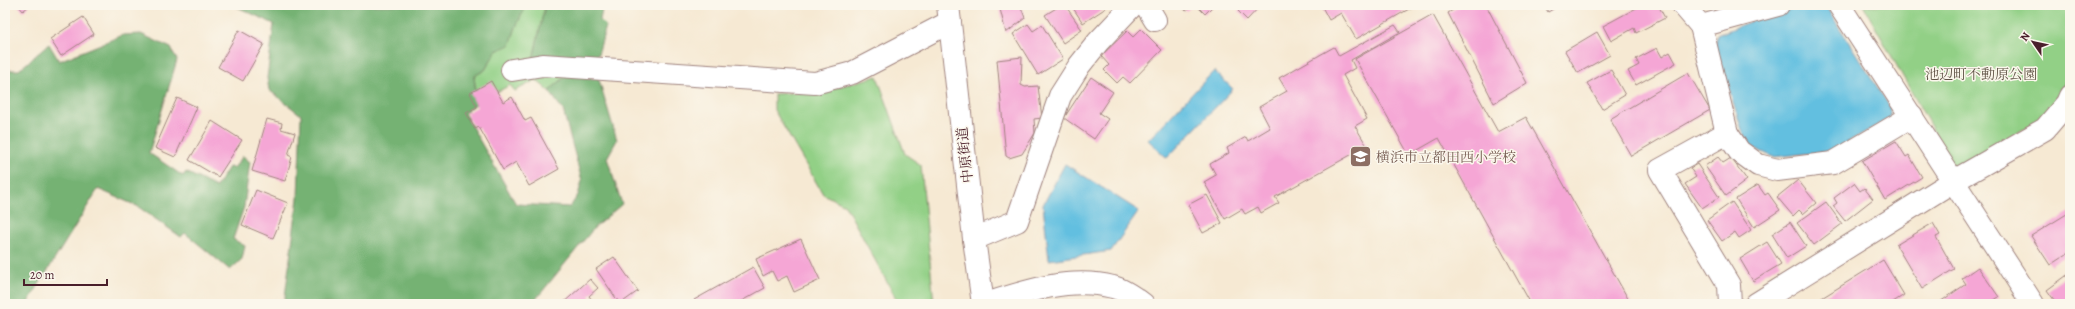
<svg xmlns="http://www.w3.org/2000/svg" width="2075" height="309" viewBox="0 0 2075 309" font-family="Alegreya,'Noto Serif JP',serif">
<rect width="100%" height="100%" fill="#fbf7ec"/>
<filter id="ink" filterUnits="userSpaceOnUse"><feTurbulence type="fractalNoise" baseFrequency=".025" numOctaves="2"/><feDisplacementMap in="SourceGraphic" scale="8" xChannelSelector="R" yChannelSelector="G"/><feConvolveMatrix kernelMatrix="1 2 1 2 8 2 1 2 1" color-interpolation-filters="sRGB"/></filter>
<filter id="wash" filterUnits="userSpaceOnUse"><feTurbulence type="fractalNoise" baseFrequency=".012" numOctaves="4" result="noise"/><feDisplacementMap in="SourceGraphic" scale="16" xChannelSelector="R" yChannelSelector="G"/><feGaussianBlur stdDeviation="0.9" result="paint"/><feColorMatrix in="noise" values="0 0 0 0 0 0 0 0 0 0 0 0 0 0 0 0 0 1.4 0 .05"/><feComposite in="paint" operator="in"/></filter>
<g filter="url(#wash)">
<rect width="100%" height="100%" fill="#f6e9d3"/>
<g fill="#92d086" stroke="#6e7858">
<polygon points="526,5 545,5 533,60 572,71 549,91 536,80 515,91 510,85 477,103 474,76 485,70 496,51 510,45 516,27"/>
<polygon points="1863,5 2070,5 2070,71 2060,94 2042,119 1954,168"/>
<polygon points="877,76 905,154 921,165 934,304 899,304 845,205 823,194 774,110 774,94 824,91"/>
</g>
<g fill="#75b273" stroke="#60684f">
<polygon points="233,5 526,5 516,27 510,45 496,51 485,70 474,76 477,103 464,113 516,204 570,207 578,195 582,181 563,110 549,91 572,71 597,73 617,140 607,158 622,204 594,228 532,304 284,304 298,198 301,115 269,90 267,78 274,24"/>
<polygon points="545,5 603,5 600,20 606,26 595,65 533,60"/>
<polygon points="141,34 171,48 177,60 149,153 183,176 186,172 216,187 229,167 234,168 243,156 250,162 244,207 233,239 245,246 242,259 230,270 185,233 181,237 137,206 98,189 27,304 5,304 5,65 9,70 19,70 49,44 59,61 123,35"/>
</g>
<g fill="#62bfe0" stroke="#566f86">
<polygon points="1806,5 1825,5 1890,107 1890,118 1832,151 1773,157 1752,147 1742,130 1715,46 1717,35 1754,20"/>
<polygon points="1214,71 1233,89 1167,158 1148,140"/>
<polygon points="1065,164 1139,211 1111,251 1049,260 1043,205"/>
</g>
<g id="blocks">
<g fill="#f5a6d5">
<polygon points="18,5 30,5 23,11"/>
<polygon points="999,5 1028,5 1021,7 1025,18 1006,33"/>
<polygon points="1061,5 1065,5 1082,30 1063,43 1045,15"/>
<polygon points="1071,5 1104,5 1106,8 1083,23"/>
<polygon points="1180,5 1193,5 1186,11"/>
<polygon points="1196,5 1214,5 1205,14"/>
<polygon points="1243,5 1261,5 1247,20 1238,11"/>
<polygon points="1321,5 1416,5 1356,39 1341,13 1329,20"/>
<polygon points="1461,5 1486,5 1527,83 1494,103 1448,13"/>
<polygon points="1544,5 1560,5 1548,12"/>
<polygon points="1642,5 1658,5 1665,18 1636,33 1634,28 1611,41 1603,26"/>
<polygon points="1433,15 1498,132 1526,117 1631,304 1531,304 1439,138 1409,155 1355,59"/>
<polygon points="83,17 94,34 61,56 50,39"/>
<polygon points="1028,24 1033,31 1042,25 1063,59 1038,75 1013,34"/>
<polygon points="1395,25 1400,32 1351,60 1355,68 1343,75 1367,119 1355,126 1367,146 1275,197 1279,203 1261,213 1258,207 1245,214 1242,209 1225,219 1204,182 1216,175 1210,164 1229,153 1227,148 1246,137 1248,141 1270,128 1259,107 1287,91 1279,78 1334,47 1339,56"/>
<polygon points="1141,29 1162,50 1130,83 1123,77 1117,83 1104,70 1109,65 1101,56 1127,31 1133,37"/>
<polygon points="239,30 264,44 243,81 218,67"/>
<polygon points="1597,32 1610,55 1578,73 1565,51"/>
<polygon points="1657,48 1662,57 1670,52 1676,63 1636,85 1628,71 1639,65 1636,59"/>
<polygon points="1022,57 1021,85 1025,87 1038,86 1042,118 1034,119 1035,133 1022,154 1009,158 1006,156 997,60"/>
<polygon points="1611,70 1625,95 1602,109 1587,83"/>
<polygon points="1688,73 1710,110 1631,156 1610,119"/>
<polygon points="1091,77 1113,92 1099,113 1108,119 1094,139 1064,118"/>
<polygon points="491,81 503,102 512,97 525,121 531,118 559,169 529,186 516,162 503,170 479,127 475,129 466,113 477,107 470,93"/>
<polygon points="177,98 197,107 175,157 155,148"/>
<polygon points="267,119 282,123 281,129 295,133 288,155 292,157 285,181 252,171"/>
<polygon points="212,121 242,140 218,177 189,160"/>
<polygon points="1896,141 1906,157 1909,155 1922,177 1885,200 1862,161"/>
<polygon points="1718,157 1723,163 1731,158 1747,180 1726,196 1705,166"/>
<polygon points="1697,164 1719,197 1702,208 1685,184 1696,177 1690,168"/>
<polygon points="1798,180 1816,203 1803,214 1799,210 1793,216 1777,197"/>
<polygon points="1854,183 1860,191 1864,188 1873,199 1845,221 1833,206 1837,203 1834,198"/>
<polygon points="1758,185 1765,195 1768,193 1780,210 1754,227 1736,199"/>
<polygon points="256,190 288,203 273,238 242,225"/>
<polygon points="1207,195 1222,223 1203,233 1188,205"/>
<polygon points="1732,202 1751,230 1739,238 1735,232 1722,241 1707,220"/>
<polygon points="1826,202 1842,224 1814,245 1797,223"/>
<polygon points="2070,212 2070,252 2050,265 2031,236"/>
<polygon points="1790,222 1806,246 1787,258 1772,234"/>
<polygon points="1933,223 1940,235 1936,237 1954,269 1922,289 1896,245"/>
<polygon points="801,239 820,280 794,292 787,276 777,281 772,271 763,276 756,259"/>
<polygon points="1767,242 1781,264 1753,281 1740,259"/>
<polygon points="614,257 638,291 620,304 596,269"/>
<polygon points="1883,260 1904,295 1890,304 1812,304"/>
<polygon points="753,267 765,288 736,304 696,304 694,300"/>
<polygon points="1978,267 1999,297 1988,304 1937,304 1966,284 1962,278"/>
<polygon points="2070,273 2070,304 2057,304 2047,290"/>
<polygon points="590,279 598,288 589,296 595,304 562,304"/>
</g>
</g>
</g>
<g filter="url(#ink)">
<use href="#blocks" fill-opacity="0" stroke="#a0847f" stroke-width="1"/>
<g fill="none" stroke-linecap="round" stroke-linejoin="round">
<defs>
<g id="minor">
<polyline points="1146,5 1155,20"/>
<polyline points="1683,5 1701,26 1778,5"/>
<polyline points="1839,5 2033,304"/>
<polyline points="1701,26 1727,133 1739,151 1758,165 1777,170 1833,163 1912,116"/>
<polyline points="512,70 543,65 815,83 852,73 950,22"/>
<polyline points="1727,133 1660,170 1729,285 1730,304"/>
<polyline points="974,239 1017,221 1060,96 1079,66 1098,42 1133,5"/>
<path d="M986,304C1026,291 1071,276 1113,287C1122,289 1135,298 1143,304"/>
<polyline points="1756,304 1952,182 2045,129 2067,103 2070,96"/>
</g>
<polyline id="major" points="948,5 974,239 983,304"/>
</defs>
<use href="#minor" stroke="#a0847f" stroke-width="24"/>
<use href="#major" stroke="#a0847f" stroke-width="24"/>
<use href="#minor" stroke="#fff" stroke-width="22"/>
<use href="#major" stroke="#fff" stroke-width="22"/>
</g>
</g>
<defs>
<symbol id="school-square" viewBox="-11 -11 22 22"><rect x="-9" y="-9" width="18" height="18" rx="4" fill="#8d6e63" stroke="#fbf7ec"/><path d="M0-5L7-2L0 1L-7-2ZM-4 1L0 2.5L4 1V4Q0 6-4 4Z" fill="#fff"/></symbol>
</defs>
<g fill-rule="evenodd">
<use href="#school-square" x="1348" y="144" width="25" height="25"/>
</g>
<g text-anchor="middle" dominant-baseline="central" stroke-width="3" stroke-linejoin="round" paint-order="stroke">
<g font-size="14" fill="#605446" stroke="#fbf7ec">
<text x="1981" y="74">池辺町不動原公園</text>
</g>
<g font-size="14" fill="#4a1f2b" stroke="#fbf7ec">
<text transform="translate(965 155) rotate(-96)">中原街道</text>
</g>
<g font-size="14" fill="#785e54" stroke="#fbf7ec" text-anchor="start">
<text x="1376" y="157">横浜市立都田西小学校</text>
</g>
</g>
<rect width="2075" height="309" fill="none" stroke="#fbf7ec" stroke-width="20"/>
<g transform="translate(2033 42) rotate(304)" stroke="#fbf7ec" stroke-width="3" paint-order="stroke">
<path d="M0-3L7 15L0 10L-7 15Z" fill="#4a1f2b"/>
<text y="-6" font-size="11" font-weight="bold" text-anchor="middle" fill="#4a1f2b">N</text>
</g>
<path d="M24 279v6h83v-6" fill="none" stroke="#4a1f2b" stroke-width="2"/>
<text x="30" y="279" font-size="12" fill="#4a1f2b" stroke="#fbf7ec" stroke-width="3" paint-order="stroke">20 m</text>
</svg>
